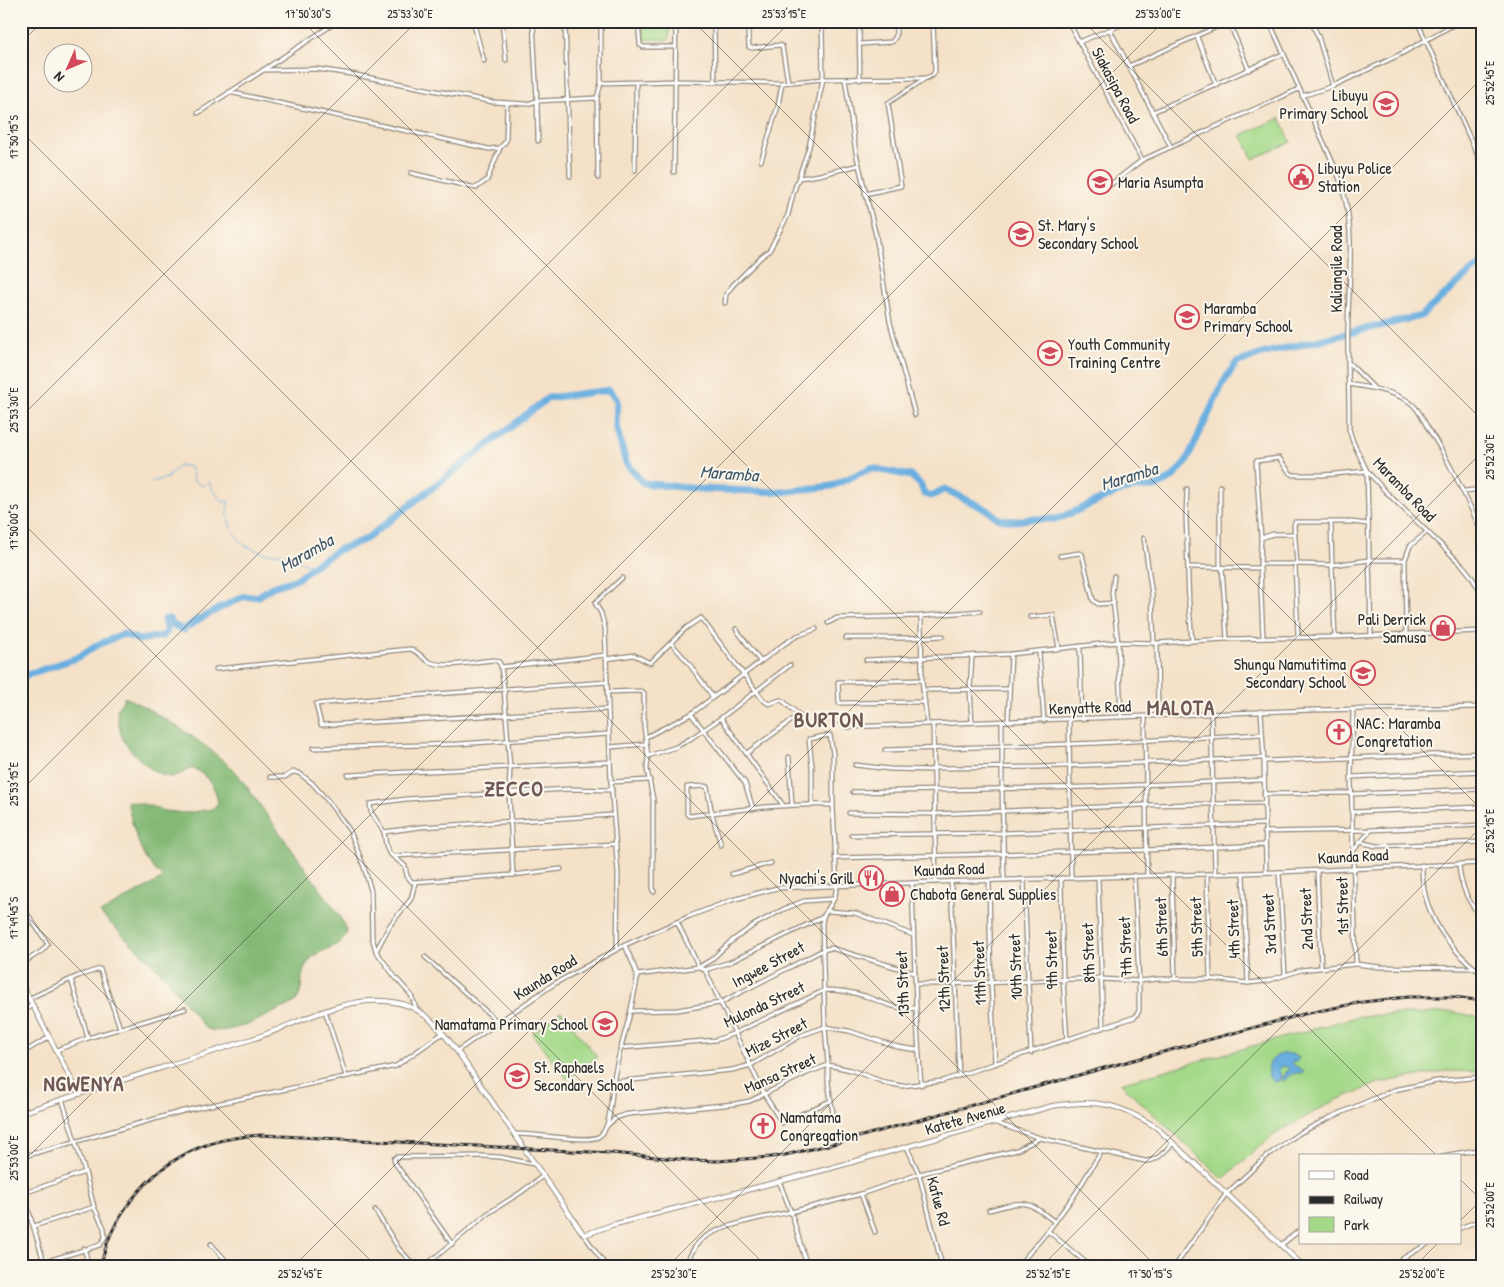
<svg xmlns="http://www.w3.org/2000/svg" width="1504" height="1287" viewBox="0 0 1504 1287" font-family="'Patrick Hand',sans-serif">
<rect width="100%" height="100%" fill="#fbf7ec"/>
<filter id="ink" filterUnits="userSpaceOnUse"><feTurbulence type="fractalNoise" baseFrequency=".02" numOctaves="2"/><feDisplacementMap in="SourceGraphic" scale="10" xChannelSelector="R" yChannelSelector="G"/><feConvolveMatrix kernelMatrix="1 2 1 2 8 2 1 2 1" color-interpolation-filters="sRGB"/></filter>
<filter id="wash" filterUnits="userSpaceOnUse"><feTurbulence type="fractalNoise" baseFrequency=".0096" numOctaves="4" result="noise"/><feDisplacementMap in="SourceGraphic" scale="20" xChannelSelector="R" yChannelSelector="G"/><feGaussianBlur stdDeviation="1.12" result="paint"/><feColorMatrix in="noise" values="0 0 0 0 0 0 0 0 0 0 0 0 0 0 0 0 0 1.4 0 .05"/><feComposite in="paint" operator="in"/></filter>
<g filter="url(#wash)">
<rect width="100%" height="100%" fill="#f4e1c7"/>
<g fill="#a4d989" stroke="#68825a">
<polygon points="643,21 670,21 669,40 643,39"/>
<polygon points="1280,118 1291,142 1253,159 1241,135"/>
<polygon points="561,1011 597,1057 567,1079 532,1034"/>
<polygon points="1453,1012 1483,1018 1483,1072 1446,1071 1379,1083 1334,1101 1272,1136 1223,1179 1120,1083 1360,1016"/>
</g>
<path fill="#83b975" stroke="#577250" d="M125,697C164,716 206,743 237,773L339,915L347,932C340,951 322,946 310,960C296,976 307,990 294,1003C270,1013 230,1039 205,1028L161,972L100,913L163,878C139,856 134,832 127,801L147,805L165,811L185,813L212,809L218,803C216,786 207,776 193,768C187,770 178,776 172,777C157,779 127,750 122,737C119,729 118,719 117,710Z"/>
<path fill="#6bafe0" stroke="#4b6d86" d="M1281,1054H1292L1299,1058L1296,1062H1292V1064L1304,1071L1302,1073C1294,1072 1290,1075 1284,1081L1282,1080V1076H1285L1286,1072L1290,1070L1287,1067L1282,1066L1279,1070L1281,1076L1279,1081L1274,1082L1268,1076C1266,1066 1272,1057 1281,1054Z"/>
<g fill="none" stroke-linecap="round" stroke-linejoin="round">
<polyline stroke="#6bafe0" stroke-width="1" points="150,482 167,478 179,465 190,467 194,481 203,486 208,481 215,493 223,502 228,501 228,517 231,529 244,545 264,553 287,554 298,561 314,565"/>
<polyline stroke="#6bafe0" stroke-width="7" points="21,677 79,657 95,646 123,634 139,640 163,636 167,631 164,620 169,619 172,624 183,630 199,619 242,597 259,596 272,587 297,579 314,565 338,550 366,539 548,398 609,390 617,400 616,426 626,463 643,483 699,489 781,492 832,486 871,468 911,476 921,485 924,494 931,496 945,489 989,511 999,519 1015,521 1029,519 1058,519 1120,491 1137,487 1155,487 1172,478 1186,462 1223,383 1236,363 1265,353 1421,316 1467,275 1483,263"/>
</g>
</g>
<g filter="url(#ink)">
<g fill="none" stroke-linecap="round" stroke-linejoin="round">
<defs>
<g id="minor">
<polyline points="473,21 484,61"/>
<polyline points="502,21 506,60"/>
<polyline points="533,21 537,101 597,98"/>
<polyline points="565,21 570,176"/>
<polyline points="638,21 640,45 643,47 675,47"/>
<polyline points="714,21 715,82"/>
<polyline points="747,21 749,47 752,48 780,45 782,46 788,82"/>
<polyline points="859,21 860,80"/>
<polyline points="1068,21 1142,160"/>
<path d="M1269,21L1337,172C1357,221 1349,272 1348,322C1347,354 1349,386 1349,418V429L1353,442L1367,471L1387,493L1463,566L1471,576L1483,596"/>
<polyline points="1311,21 1318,36 1333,86"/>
<polyline points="1417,21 1483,167"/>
<polyline points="1229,22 1249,70"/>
<polyline points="1110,30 1171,147"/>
<polyline points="1197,37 1216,85"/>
<polyline points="1079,42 1131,21"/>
<polyline points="860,44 892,42 896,36 896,21"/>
<polyline points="1129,66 1230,21"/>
<polyline points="263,70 317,69 351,74 493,102 527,104 537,101 538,141"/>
<polyline points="845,79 856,153 876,236 890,322 915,415"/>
<polyline points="601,83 676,81 782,83 823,79 927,78 933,75 935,71 933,21"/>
<polyline points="229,92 489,149 500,148 506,141 507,103"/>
<polyline points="1302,96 1333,86 1399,55 1460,21"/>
<polyline points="1153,112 1283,54"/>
<polyline points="198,113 338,21"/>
<polyline points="761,161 778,106 782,83"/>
<polyline points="635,170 636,83"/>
<polyline points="674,172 676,21"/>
<polyline points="411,173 476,188 487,180 500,148"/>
<polyline points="598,178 597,98 601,83 601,21"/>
<polyline points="799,178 819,175 859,165"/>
<polyline points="1110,185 1142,160 1299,89"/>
<polyline points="865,194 901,186 888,103 926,78"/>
<polyline points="725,303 726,294 733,285 761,257 769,251 788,215 793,194 809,147 823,79 822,21"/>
<polyline points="1477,320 1483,318"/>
<polyline points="1349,363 1373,387"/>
<path d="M1349,384C1369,388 1390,390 1408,401C1418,407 1422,418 1428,428C1450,462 1466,498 1483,534"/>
<polyline points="1187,489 1186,516 1189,605 1192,641"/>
<polyline points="1464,491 1483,489"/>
<polyline points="1331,523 1332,565 1369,560 1405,560"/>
<polyline points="1144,538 1152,595 1154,643"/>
<polyline points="1261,538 1256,461 1279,458 1290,473 1294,475 1323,475 1367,471 1371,635"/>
<polyline points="1060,556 1079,553 1082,554 1093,600 1098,604 1114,603"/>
<polyline points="1260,564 1295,564"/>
<polyline points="1297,564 1294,525 1295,522 1351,522 1368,524"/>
<polyline points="1188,567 1260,568"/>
<polyline points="1220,567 1220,486"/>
<polyline points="1222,567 1227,639"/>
<polyline points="1114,576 1112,593 1118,642 1121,717"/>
<polyline points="921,616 922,680 927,724"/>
<polyline points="1030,617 1053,615 1059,648"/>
<polyline points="828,623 837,618 921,616 980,611"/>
<polyline points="736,629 760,661"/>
<polyline points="1406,634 1405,560 1410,546 1427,532"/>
<polyline points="1298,637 1295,564 1332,565 1335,637"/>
<polyline points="846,638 908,638 943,636"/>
<polyline points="1263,638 1260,568 1261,538 1273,534 1295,534"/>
<polyline points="671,643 687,661 713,697"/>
<polyline points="1157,643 1158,715"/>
<polyline points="1080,646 1082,719"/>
<polyline points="1039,652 1044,721"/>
<polyline points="606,659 634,655 650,663 686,628 701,618 763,700 769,704 780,700 783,701 799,715 747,753"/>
<polyline points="866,660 1011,654 1118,642 1157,643 1227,639 1335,637 1483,631"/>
<polyline points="501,667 606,655"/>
<path d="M216,669L410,649C419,651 422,659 430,662C447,669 475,661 494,660L499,662L501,666L504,689L510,768L509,793L513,875"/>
<polyline points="922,680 838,682 839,703 925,702"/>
<polyline points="607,682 407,696 316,704 321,725 608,709"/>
<polyline points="923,690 1009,689"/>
<polyline points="607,692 641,691 644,693 644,726 648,756 647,769 653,799 653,890 654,892"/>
<polyline points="1353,709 1351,777 1356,964"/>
<polyline points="1261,711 1264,761 1266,872"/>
<polyline points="1211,713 1215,874"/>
<polyline points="691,714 745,783 753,809"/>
<polyline points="1145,717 1147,875"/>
<polyline points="721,718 783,805"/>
<polyline points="1069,719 1071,878"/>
<polyline points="1008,721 1011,654"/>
<polyline points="972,722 970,689 972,657"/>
<polyline points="1002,722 1002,789 1004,880"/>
<polyline points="933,724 936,882"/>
<polyline points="847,727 1315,710 1483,707"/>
<polyline points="646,737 691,714 784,644 797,636 816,629"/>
<polyline points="610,747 645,744"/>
<polyline points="313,748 458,744 609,734"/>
<polyline points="885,750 1098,743 1262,734"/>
<polyline points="648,756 676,747 690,739 721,718 790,665"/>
<polyline points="789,757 792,805"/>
<polyline points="1264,761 1483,753"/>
<polyline points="855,765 890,769 933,770"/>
<polyline points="933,768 1039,767 1263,758"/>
<polyline points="348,775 610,762"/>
<polyline points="270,777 285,777 293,772 299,773 312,783 327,800 350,831 364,867 371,891 372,937 376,951 395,977 411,995 416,1008"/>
<polyline points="1351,777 1483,771"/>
<polyline points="611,782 650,780"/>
<polyline points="853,792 1088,787 1263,780"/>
<polyline points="1264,794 1351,793"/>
<polyline points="1351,794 1483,789"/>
<polyline points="812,805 812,766 809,739 830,735 833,754 833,805"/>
<polyline points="1352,812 1483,807"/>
<polyline points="849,813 934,814 1145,805 1264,803"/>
<polyline points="384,832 420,827 613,815"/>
<polyline points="1264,832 1370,830 1483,825"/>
<polyline points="851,835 1003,833 1264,824"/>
<polyline points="1359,842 1377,846 1483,842"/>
<path d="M721,845L712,814L707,787L705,786L687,787V814L689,816C737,810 785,803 833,805L837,887L834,899L823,917L822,924L825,1027L828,1065V1082L834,1120"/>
<polyline points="1146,850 1265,845"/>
<polyline points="1353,851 1370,831"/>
<polyline points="395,856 615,844"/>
<polyline points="835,858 1146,850"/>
<path d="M1459,864C1460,886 1468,903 1483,919"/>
<path d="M1422,865C1421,913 1447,947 1483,975"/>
<polyline points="561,869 513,875 412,882 407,876 405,866 389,853 386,845 384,832 371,812 370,804 406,799 568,789 612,790"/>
<polyline points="1317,870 1321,967"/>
<polyline points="1279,872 1285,974"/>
<polyline points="1243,873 1248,983"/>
<polyline points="732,874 771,863"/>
<polyline points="1207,874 1210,979"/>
<polyline points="1172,875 1175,978"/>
<polyline points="1098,877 1103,1028"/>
<polyline points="1061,878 1063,979 1067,1041"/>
<polyline points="989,880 991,982 995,1064"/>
<polyline points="1024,880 1031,1053"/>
<polyline points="951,881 959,1076"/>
<polyline points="912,883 916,1008 921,1085"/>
<polyline points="21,905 48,944 42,951 21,964"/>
<polyline points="828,911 855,913 913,935"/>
<polyline points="677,922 699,967 705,970 764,1094 782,1123 830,1101"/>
<polyline points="617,948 618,874 611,782 605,628 601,613 595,603 622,578"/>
<polyline points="376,951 390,925 411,899 415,883"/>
<polyline points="425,957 498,1022"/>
<polyline points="705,970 730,962 823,917"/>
<polyline points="637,975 699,967 711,960 729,943 754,925 784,909 804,901 833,899"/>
<polyline points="71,979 88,1038"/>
<polyline points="1101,979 1139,981 1158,979 1210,979 1248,983 1267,981 1301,970 1356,964 1380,967 1473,968"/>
<path d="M915,984C977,985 1039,980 1101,978"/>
<polyline points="30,998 78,976 100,969 120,1028"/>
<polyline points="325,1011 346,1076"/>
<polyline points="631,1011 677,1010 720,1003 823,950 831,948 915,973"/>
<polyline points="21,1012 33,1005"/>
<path d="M620,1048L716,1040L735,1033L825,990C839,990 852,992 865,996C882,1002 898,1011 916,1008"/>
<polyline points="57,1050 88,1038 185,1009"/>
<polyline points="457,1051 554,984 625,945 690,916 732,900 777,888 936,882 1279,872 1483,863"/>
<polyline points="21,1054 49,1037"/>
<polyline points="613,1082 732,1070 751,1065 802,1035 825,1027 849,1031 898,1047 918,1050"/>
<path d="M996,1123L1040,1138L1145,1161C1157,1162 1165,1151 1173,1143"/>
<path d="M606,1127C613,1119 618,1116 629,1114L734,1104L750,1101L807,1073L828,1065L851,1070L886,1083L902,1086L942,1081L1135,1017L1139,1011V981L1134,875"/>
<path d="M514,1134C532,1133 587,1143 598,1137C611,1131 611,1098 613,1084C617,1055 628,1028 633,999C634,992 637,984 637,977C636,967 628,954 625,945"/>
<polyline points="21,1136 26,1156"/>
<polyline points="907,1147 919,1174 942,1266"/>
<polyline points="1442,1156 1483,1149"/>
<polyline points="21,1157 183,1111 396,1066 443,1033"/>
<polyline points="21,1186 44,1262"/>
<polyline points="21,1194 85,1172"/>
<polyline points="861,1194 875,1232"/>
<polyline points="375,1210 399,1249 415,1266"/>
<path d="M989,1210C1026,1201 1024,1198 1055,1222"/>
<polyline points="34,1226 94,1207"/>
<polyline points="1460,1228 1483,1219"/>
<polyline points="1048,1231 1090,1266"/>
<polyline points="584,1235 606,1266"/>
<polyline points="211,1244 231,1266"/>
<polyline points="452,1244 395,1163 394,1159 396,1157 481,1156 500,1157 534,1164"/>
<polyline points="1281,1245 1300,1230"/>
<polyline points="84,1248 89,1266"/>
<polyline points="305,1261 310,1266"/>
<polyline points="31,1266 100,1245 105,1237 104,1228 94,1207 85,1172 62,1099"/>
<polyline points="425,1266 487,1214 520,1193 543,1176"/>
<path d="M685,1266C689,1258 693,1248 699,1242C713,1226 769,1216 791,1212L779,1181"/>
<polyline points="792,1266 806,1261"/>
<polyline points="807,1266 791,1212 861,1194 919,1174 1017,1150 1040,1138"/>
<polyline points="934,1266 941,1263"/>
<polyline points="1018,1266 1048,1231 1076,1193 1101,1152"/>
<polyline points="1175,1266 1226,1194 1267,1156 1298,1134 1327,1119 1394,1090 1437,1081 1483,1077"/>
<polyline points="1390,1266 1429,1243"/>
</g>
<g id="tertiary">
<polyline points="21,983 79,1094"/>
<path d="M21,1113C98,1087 175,1064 252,1039C297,1025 344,994 393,1002C424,1006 439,1028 457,1051L584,1235L612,1225L831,1168L1052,1106C1098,1099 1117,1103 1156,1127L1303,1266"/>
</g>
</defs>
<use href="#minor" stroke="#908679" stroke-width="5.5"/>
<use href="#tertiary" stroke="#908679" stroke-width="6"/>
<use href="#minor" stroke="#fff" stroke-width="3"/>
<use href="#tertiary" stroke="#fff" stroke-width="4"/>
<defs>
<path id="rail" d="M101,1266C111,1212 156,1161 209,1144C226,1138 244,1136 262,1135L611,1153L689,1160L718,1161L771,1157L785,1155L837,1143L1104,1068L1304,1014L1363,1002L1407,997H1454L1483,1001"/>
</defs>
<use href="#rail" stroke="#2b2b2b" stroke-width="3"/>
<use href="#rail" stroke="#fbf7ec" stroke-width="1" stroke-dasharray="4" stroke-linecap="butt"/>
</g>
</g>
<path fill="none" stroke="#2b2b2b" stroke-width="1" stroke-opacity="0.45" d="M302,21L1437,1156M693,21L1483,811M1083,21L1483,421M1473,21L1483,31M21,43L43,21M21,131L1156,1266M21,417L417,21M21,521L766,1266M21,791L791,21M21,911L376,1266M21,1164L1164,21M1460,1179L1483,1202M1460,1221L1483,1198M294,1266L1483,77M668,1266L1483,451M1042,1266L1483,825M1415,1266L1438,1243"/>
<defs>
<symbol id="school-ring" viewBox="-11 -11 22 22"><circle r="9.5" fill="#fbf7ec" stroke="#d1495b" stroke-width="1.5"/><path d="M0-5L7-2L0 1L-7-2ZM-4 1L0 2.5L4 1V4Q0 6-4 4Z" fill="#d1495b"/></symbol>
<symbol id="civic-ring" viewBox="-11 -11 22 22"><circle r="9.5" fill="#fbf7ec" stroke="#d1495b" stroke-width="1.5"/><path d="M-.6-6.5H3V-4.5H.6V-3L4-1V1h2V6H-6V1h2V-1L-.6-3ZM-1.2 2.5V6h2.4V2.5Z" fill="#d1495b"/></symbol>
<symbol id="shop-ring" viewBox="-11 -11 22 22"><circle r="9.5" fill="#fbf7ec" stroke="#d1495b" stroke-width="1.5"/><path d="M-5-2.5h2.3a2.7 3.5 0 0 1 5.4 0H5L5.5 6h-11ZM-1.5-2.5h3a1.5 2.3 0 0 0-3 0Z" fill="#d1495b"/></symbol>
<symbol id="church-ring" viewBox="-11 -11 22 22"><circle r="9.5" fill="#fbf7ec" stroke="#d1495b" stroke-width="1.5"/><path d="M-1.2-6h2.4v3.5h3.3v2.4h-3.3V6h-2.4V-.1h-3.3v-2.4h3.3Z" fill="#d1495b"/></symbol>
<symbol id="restaurant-ring" viewBox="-11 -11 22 22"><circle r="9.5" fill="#fbf7ec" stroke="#d1495b" stroke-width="1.5"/><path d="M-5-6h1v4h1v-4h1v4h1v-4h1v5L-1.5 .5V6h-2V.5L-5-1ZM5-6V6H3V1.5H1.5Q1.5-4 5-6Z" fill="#d1495b"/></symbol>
</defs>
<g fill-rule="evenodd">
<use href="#school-ring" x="1372" y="90" width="28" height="28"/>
<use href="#civic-ring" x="1287" y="163" width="28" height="28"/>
<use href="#school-ring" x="1086" y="168" width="28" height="28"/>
<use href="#school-ring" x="1007" y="220" width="28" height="28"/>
<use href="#school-ring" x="1173" y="303" width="28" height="28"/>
<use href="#school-ring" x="1036" y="339" width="28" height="28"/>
<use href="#shop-ring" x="1429" y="614" width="28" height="28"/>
<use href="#school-ring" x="1349" y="659" width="28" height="28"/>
<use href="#church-ring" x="1325" y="718" width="28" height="28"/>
<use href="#restaurant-ring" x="857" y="864" width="28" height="28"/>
<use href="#shop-ring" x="878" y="880" width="28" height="28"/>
<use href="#school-ring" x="591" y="1010" width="28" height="28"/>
<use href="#school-ring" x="503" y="1062" width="28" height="28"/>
<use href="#church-ring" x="749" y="1112" width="28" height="28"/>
</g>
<g text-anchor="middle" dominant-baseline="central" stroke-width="4" stroke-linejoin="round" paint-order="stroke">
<g font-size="16" fill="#2b2b2b" stroke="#fbf7ec">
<text transform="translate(1116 85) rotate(62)">Siakasipa Road</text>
<text transform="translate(1336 269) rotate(-90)">Kaliangile Road</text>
<text transform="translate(1405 489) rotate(46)">Maramba Road</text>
<text transform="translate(1090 707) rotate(-2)">Kenyatte Road</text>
<text transform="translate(1353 856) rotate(-3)">Kaunda Road</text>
<text transform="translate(949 869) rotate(-2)">Kaunda Road</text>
<text transform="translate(1342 906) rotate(-91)">1st Street</text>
<text transform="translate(1306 919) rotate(-92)">2nd Street</text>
<text transform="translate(1269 924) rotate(-93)">3rd Street</text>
<text transform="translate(1161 927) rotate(-92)">6th Street</text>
<text transform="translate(1196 927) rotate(-92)">5th Street</text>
<text transform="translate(1233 929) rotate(-92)">4th Street</text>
<text transform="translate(1125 947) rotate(-92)">7th Street</text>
<text transform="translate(1088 953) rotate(-92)">8th Street</text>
<text transform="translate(1051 960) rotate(-91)">9th Street</text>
<text transform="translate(768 964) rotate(-28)">Ingwee Street</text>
<text transform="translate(1015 967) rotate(-92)">10th Street</text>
<text transform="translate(979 973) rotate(-92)">11th Street</text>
<text transform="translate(545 977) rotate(-32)">Kaunda Road</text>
<text transform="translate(943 979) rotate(-92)">12th Street</text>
<text transform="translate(902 984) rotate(-92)">13th Street</text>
<text transform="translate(764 1004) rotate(-25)">Mulonda Street</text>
<text transform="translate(776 1037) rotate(-27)">Mize Street</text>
<text transform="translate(780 1073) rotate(-24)">Mansa Street</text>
<text transform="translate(965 1118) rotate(-16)">Katete Avenue</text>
<text transform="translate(939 1201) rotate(75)">Kafue Rd</text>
</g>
<g font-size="16" fill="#2b2b2b" stroke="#fbf7ec" text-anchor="start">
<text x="1368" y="95" text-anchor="end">Libuyu<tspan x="1368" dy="18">Primary School</tspan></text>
<text x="1318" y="168">Libuyu Police<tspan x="1318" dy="18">Station</tspan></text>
<text x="1118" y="182">Maria Asumpta</text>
<text x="1038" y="225">St. Mary's<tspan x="1038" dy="18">Secondary School</tspan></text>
<text x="1204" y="308">Maramba<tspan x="1204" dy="18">Primary School</tspan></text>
<text x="1068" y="344">Youth Community<tspan x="1068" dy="18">Training Centre</tspan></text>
<text x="1426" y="619" text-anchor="end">Pali Derrick<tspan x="1426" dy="18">Samusa</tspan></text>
<text x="1346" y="664" text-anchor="end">Shungu Namutitima<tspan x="1346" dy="18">Secondary School</tspan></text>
<text x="1356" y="723">NAC: Maramba<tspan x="1356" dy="18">Congretation</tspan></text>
<text x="854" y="878" text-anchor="end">Nyachi's Grill</text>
<text x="910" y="894">Chabota General Supplies</text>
<text x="588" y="1024" text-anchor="end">Namatama Primary School</text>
<text x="534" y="1067">St. Raphaels<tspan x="534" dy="18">Secondary School</tspan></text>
<text x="780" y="1117">Namatama<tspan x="780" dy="18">Congregation</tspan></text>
</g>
<g font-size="18" font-style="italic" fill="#41596a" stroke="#fbf7ec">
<text transform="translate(729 473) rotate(4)">Maramba</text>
<text transform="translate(1129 476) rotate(-17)">Maramba</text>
<text transform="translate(306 553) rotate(-30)">Maramba</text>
</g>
<g font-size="21" font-weight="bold" letter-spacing="1" fill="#6f5855" stroke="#fbf7ec">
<text x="1181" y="707">MALOTA</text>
<text x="829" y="719">BURTON</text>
<text x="514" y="788">ZECCO</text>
<text x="84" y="1083">NGWENYA</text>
</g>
</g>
<rect width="1504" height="1287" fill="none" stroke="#fbf7ec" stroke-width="55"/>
<rect x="1299" y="1154" width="162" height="90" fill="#fbf7ec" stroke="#a8a59f"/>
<rect x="1309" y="1171" width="25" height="8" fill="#ffffff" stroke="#a8a59f"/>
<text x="1344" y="1180" font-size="15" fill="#2b2b2b">Road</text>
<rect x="1309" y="1196" width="25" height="8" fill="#2b2b2b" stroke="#a8a59f"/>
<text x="1344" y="1204" font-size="15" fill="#2b2b2b">Railway</text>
<rect x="1309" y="1217" width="25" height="15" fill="#a4d989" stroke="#a8a59f"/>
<text x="1344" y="1230" font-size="15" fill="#2b2b2b">Park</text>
<g transform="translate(68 68) rotate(225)"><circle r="24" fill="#fbf7ec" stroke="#a8a59f"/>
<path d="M0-4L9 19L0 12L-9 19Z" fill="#d1495b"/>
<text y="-8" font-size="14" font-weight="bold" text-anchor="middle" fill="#2b2b2b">N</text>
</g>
<rect x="28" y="28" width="1448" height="1232" fill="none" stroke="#2b2b2b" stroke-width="2"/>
<g font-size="12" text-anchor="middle" fill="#2b2b2b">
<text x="308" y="18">17°50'30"S</text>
<text x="410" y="18">25°53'30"E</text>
<text x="784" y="18">25°53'15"E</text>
<text x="1158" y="18">25°53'00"E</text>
<text transform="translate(1490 83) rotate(-90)" y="4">25°52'45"E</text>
<text transform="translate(14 137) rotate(-90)" y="4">17°50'15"S</text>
<text transform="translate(14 410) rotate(-90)" y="4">25°53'30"E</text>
<text transform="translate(1490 457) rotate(-90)" y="4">25°52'30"E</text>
<text transform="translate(14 527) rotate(-90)" y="4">17°50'00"S</text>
<text transform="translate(14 784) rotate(-90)" y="4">25°53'15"E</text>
<text transform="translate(1490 831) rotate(-90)" y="4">25°52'15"E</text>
<text transform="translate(14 918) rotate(-90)" y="4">17°49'45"S</text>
<text transform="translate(14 1158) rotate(-90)" y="4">25°53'00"E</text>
<text transform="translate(1490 1205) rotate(-90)" y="4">25°52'00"E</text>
<text x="300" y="1278">25°52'45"E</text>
<text x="674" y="1278">25°52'30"E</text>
<text x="1048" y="1278">25°52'15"E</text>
<text x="1150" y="1278">17°50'15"S</text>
<text x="1422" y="1278">25°52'00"E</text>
</g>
</svg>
